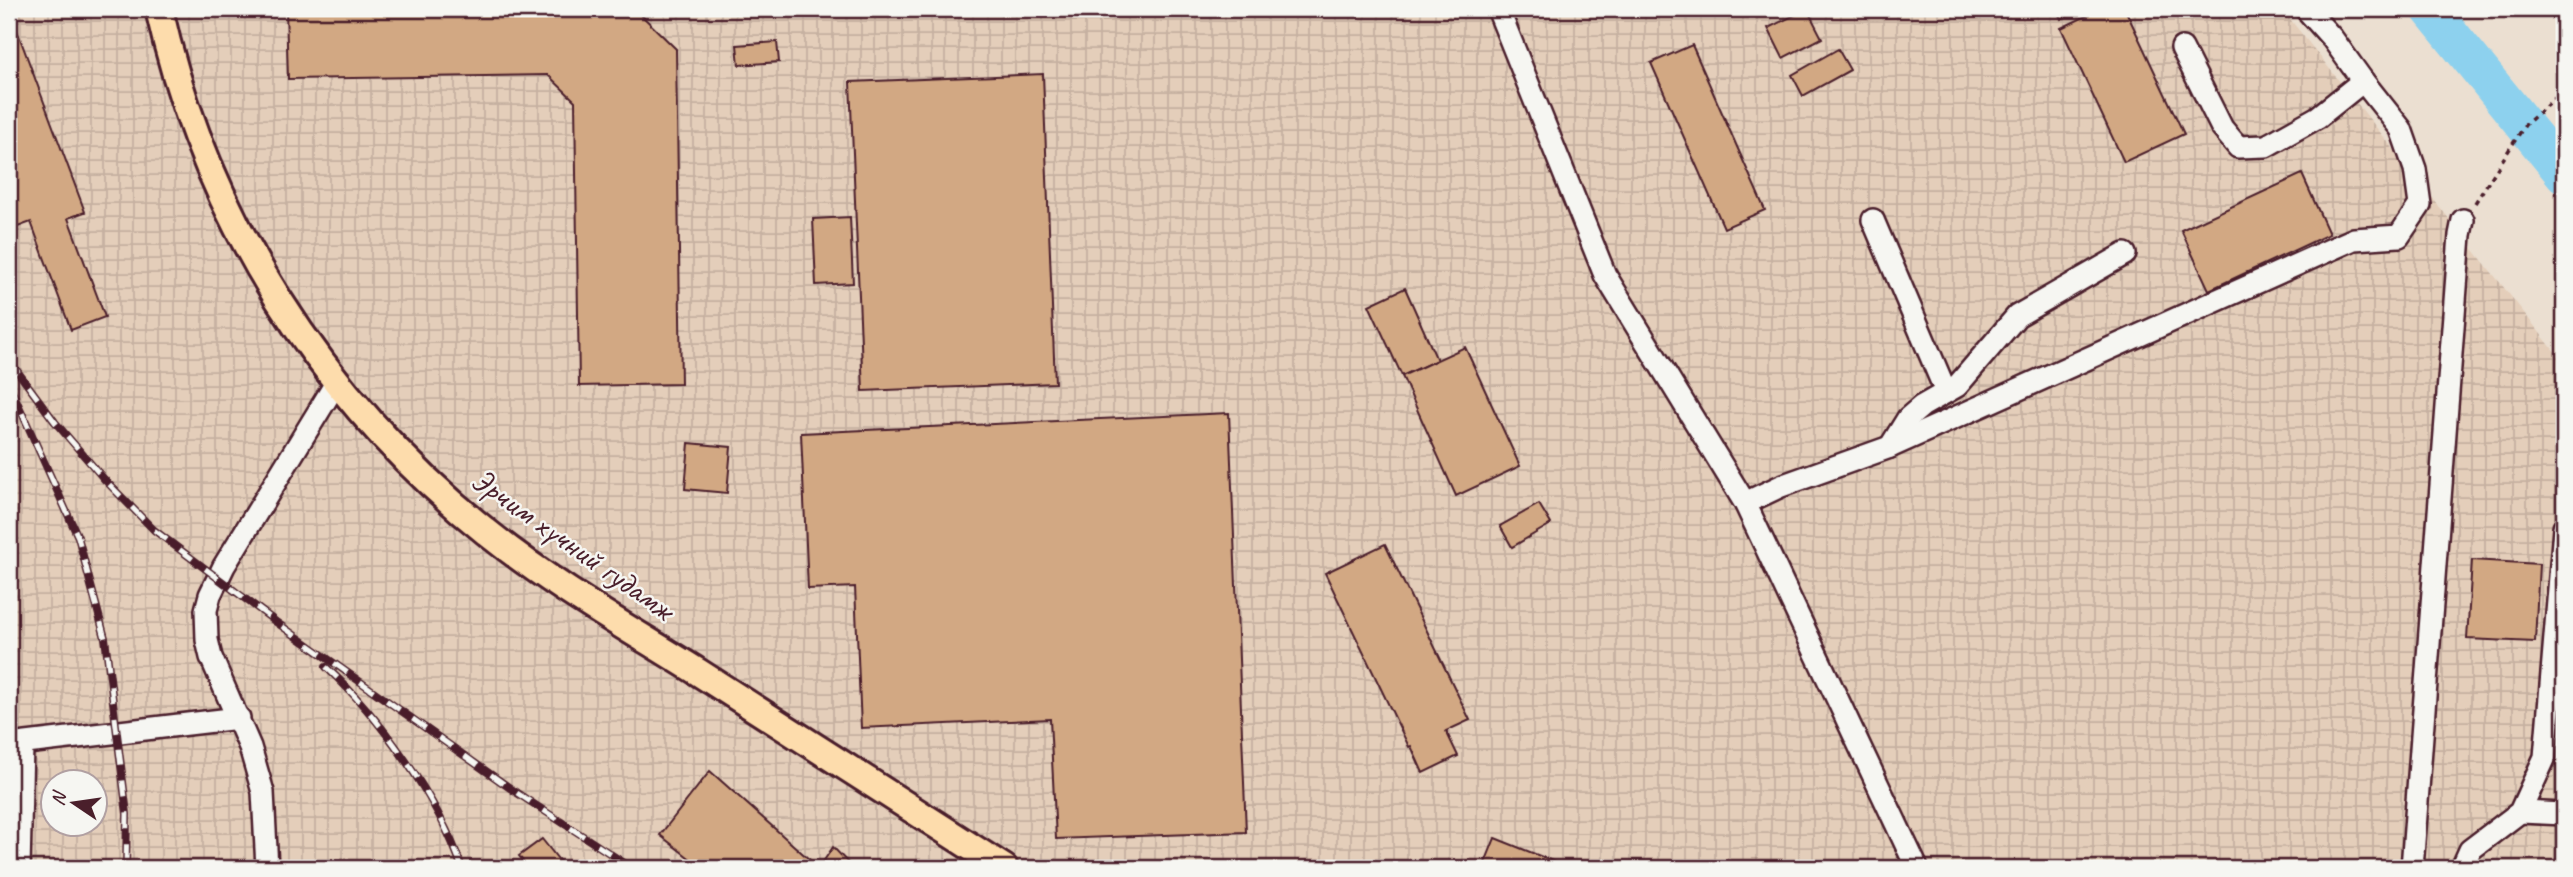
<svg xmlns="http://www.w3.org/2000/svg" width="2573" height="877" viewBox="0 0 2573 877" font-family="Caveat,sans-serif">
<defs>
<pattern id="industrial-grid" width="8" height="8" patternUnits="userSpaceOnUse" patternTransform="scale(1.75)"><rect width="8" height="8" fill="#e4ceba"/><path d="M0 4h8M4 0v8" fill="none" stroke="#c5b0a0"/></pattern>
</defs>
<rect width="100%" height="100%" fill="#ebdfd1"/>
<filter id="ink" filterUnits="userSpaceOnUse"><feTurbulence type="fractalNoise" baseFrequency=".0143" numOctaves="2"/><feDisplacementMap in="SourceGraphic" scale="14" xChannelSelector="R" yChannelSelector="G"/><feConvolveMatrix kernelMatrix="1 2 1 2 8 2 1 2 1" color-interpolation-filters="sRGB"/></filter>
<g filter="url(#ink)">
<path fill="url(#industrial-grid)" fill-rule="evenodd" d="M9,9H2282L2564,363V868H9ZM52,782H94V824H52Z"/>
<g fill="none" stroke-linecap="round" stroke-linejoin="round">
<polyline stroke="#8dd1ee" stroke-width="38" points="2430,9 2564,174"/>
</g>
<g fill="#d2a883" stroke="#4a1f2b" stroke-width="2">
<polygon points="9,9 85,212 68,218 105,317 71,330 31,222 15,228 9,211 9,196 15,193 9,177"/>
<polygon points="286,9 635,9 676,49 681,384 579,386 575,101 548,75 288,79"/>
<polygon points="1807,9 1822,38 1783,58 1768,28"/>
<polygon points="2056,9 2083,9 2061,19"/>
<polygon points="2101,9 2125,9 2184,134 2124,162 2061,28"/>
<polygon points="777,42 779,62 739,65 737,45"/>
<polygon points="1692,45 1765,210 1724,228 1651,63"/>
<polygon points="1838,49 1850,70 1803,96 1792,75"/>
<polygon points="1043,74 1055,383 863,391 850,82"/>
<polygon points="2302,174 2329,234 2209,290 2181,230"/>
<polygon points="850,217 853,283 816,285 813,219"/>
<polygon points="1405,288 1437,360 1402,376 1369,305"/>
<polygon points="1465,347 1520,466 1456,496 1402,376"/>
<polygon points="1229,413 1246,832 1056,839 1050,719 861,728 855,587 808,589 801,433"/>
<polygon points="689,443 731,447 727,493 685,489"/>
<polygon points="1539,504 1551,524 1512,547 1500,526"/>
<polygon points="1385,544 1470,720 1446,731 1458,756 1423,773 1411,746 1409,747 1325,573"/>
<polygon points="2472,560 2539,564 2535,642 2467,639"/>
<polygon points="710,771 819,868 833,847 853,868 702,868 660,835"/>
<polygon points="1495,838 1560,864 1558,868 1483,868"/>
<polygon points="542,839 565,868 528,868 519,856"/>
</g>
<g fill="none" stroke-linecap="round" stroke-linejoin="round">
<defs>
<g id="minor">
<polyline points="1498,9 1605,275 1745,503 1917,868"/>
<polyline points="2182,48 2222,128 2238,147 2266,146 2318,117 2363,81 2332,38 2306,9"/>
<polyline points="1873,220 1946,392"/>
<polyline points="1890,447 1908,418 1922,406 1957,386 2017,316 2125,254"/>
<polyline points="1745,503 1781,486 1890,447 2354,239 2399,236 2420,205 2415,169 2401,129 2363,81"/>
<polyline points="9,745 239,718"/>
<polyline points="2520,812 2564,814"/>
<polyline points="19,868 22,745"/>
<polyline points="267,868 263,792 250,747 211,657 207,640 206,610 210,595 224,566 336,383"/>
<polyline points="2412,868 2460,235 2463,220"/>
<polyline points="2462,868 2470,850 2520,812 2545,757 2564,528"/>
</g>
<path id="major" d="M159,9C205,217 322,401 489,534C554,586 628,628 698,672C800,738 902,803 1004,868"/>
</defs>
<use href="#minor" stroke="#4a1f2b" stroke-width="26"/>
<use href="#major" stroke="#4a1f2b" stroke-width="32"/>
<polyline stroke="#4a1f2b" stroke-width="3.5" stroke-dasharray="5 5" stroke-linecap="butt" points="2475,203 2525,125 2564,90"/>
<use href="#minor" stroke="#f6f6f2" stroke-width="21"/>
<use href="#major" stroke="#fddcac" stroke-width="26"/>
<defs>
<g id="rail">
<polyline points="9,360 55,422 104,479 154,530 276,622 517,793 632,868"/>
<polyline points="9,384 78,537 105,638 127,814 126,868"/>
<path d="M326,667C379,716 439,799 462,868"/>
</g>
</defs>
<use href="#rail" stroke="#4a1f2b" stroke-width="8"/>
<use href="#rail" stroke="#f6f6f2" stroke-width="5" stroke-dasharray="16" stroke-linecap="butt"/>
</g>
</g>
<g text-anchor="middle" dominant-baseline="central" stroke-width="5" stroke-linejoin="round" paint-order="stroke">
<g font-size="33" fill="#4a1f2b" stroke="#f6f6f2">
<text transform="translate(573 544) rotate(35)">Эрчим хүчний гудамж</text>
</g>
</g>
<rect width="2573" height="877" fill="none" stroke="#f6f6f2" stroke-width="35"/>
<rect x="18" y="18" width="2538" height="842" fill="none" stroke="#4a1f2b" stroke-width="2.5" filter="url(#ink)"/>
<g transform="translate(74 803) rotate(283)"><circle r="33" fill="#f6f6f2" stroke="#b1a0a2" stroke-width="2"/>
<path d="M0-5L12 26L0 18L-12 26Z" fill="#4a1f2b"/>
<text y="-10" font-size="19" font-weight="bold" text-anchor="middle" fill="#4a1f2b">N</text>
</g>
</svg>
